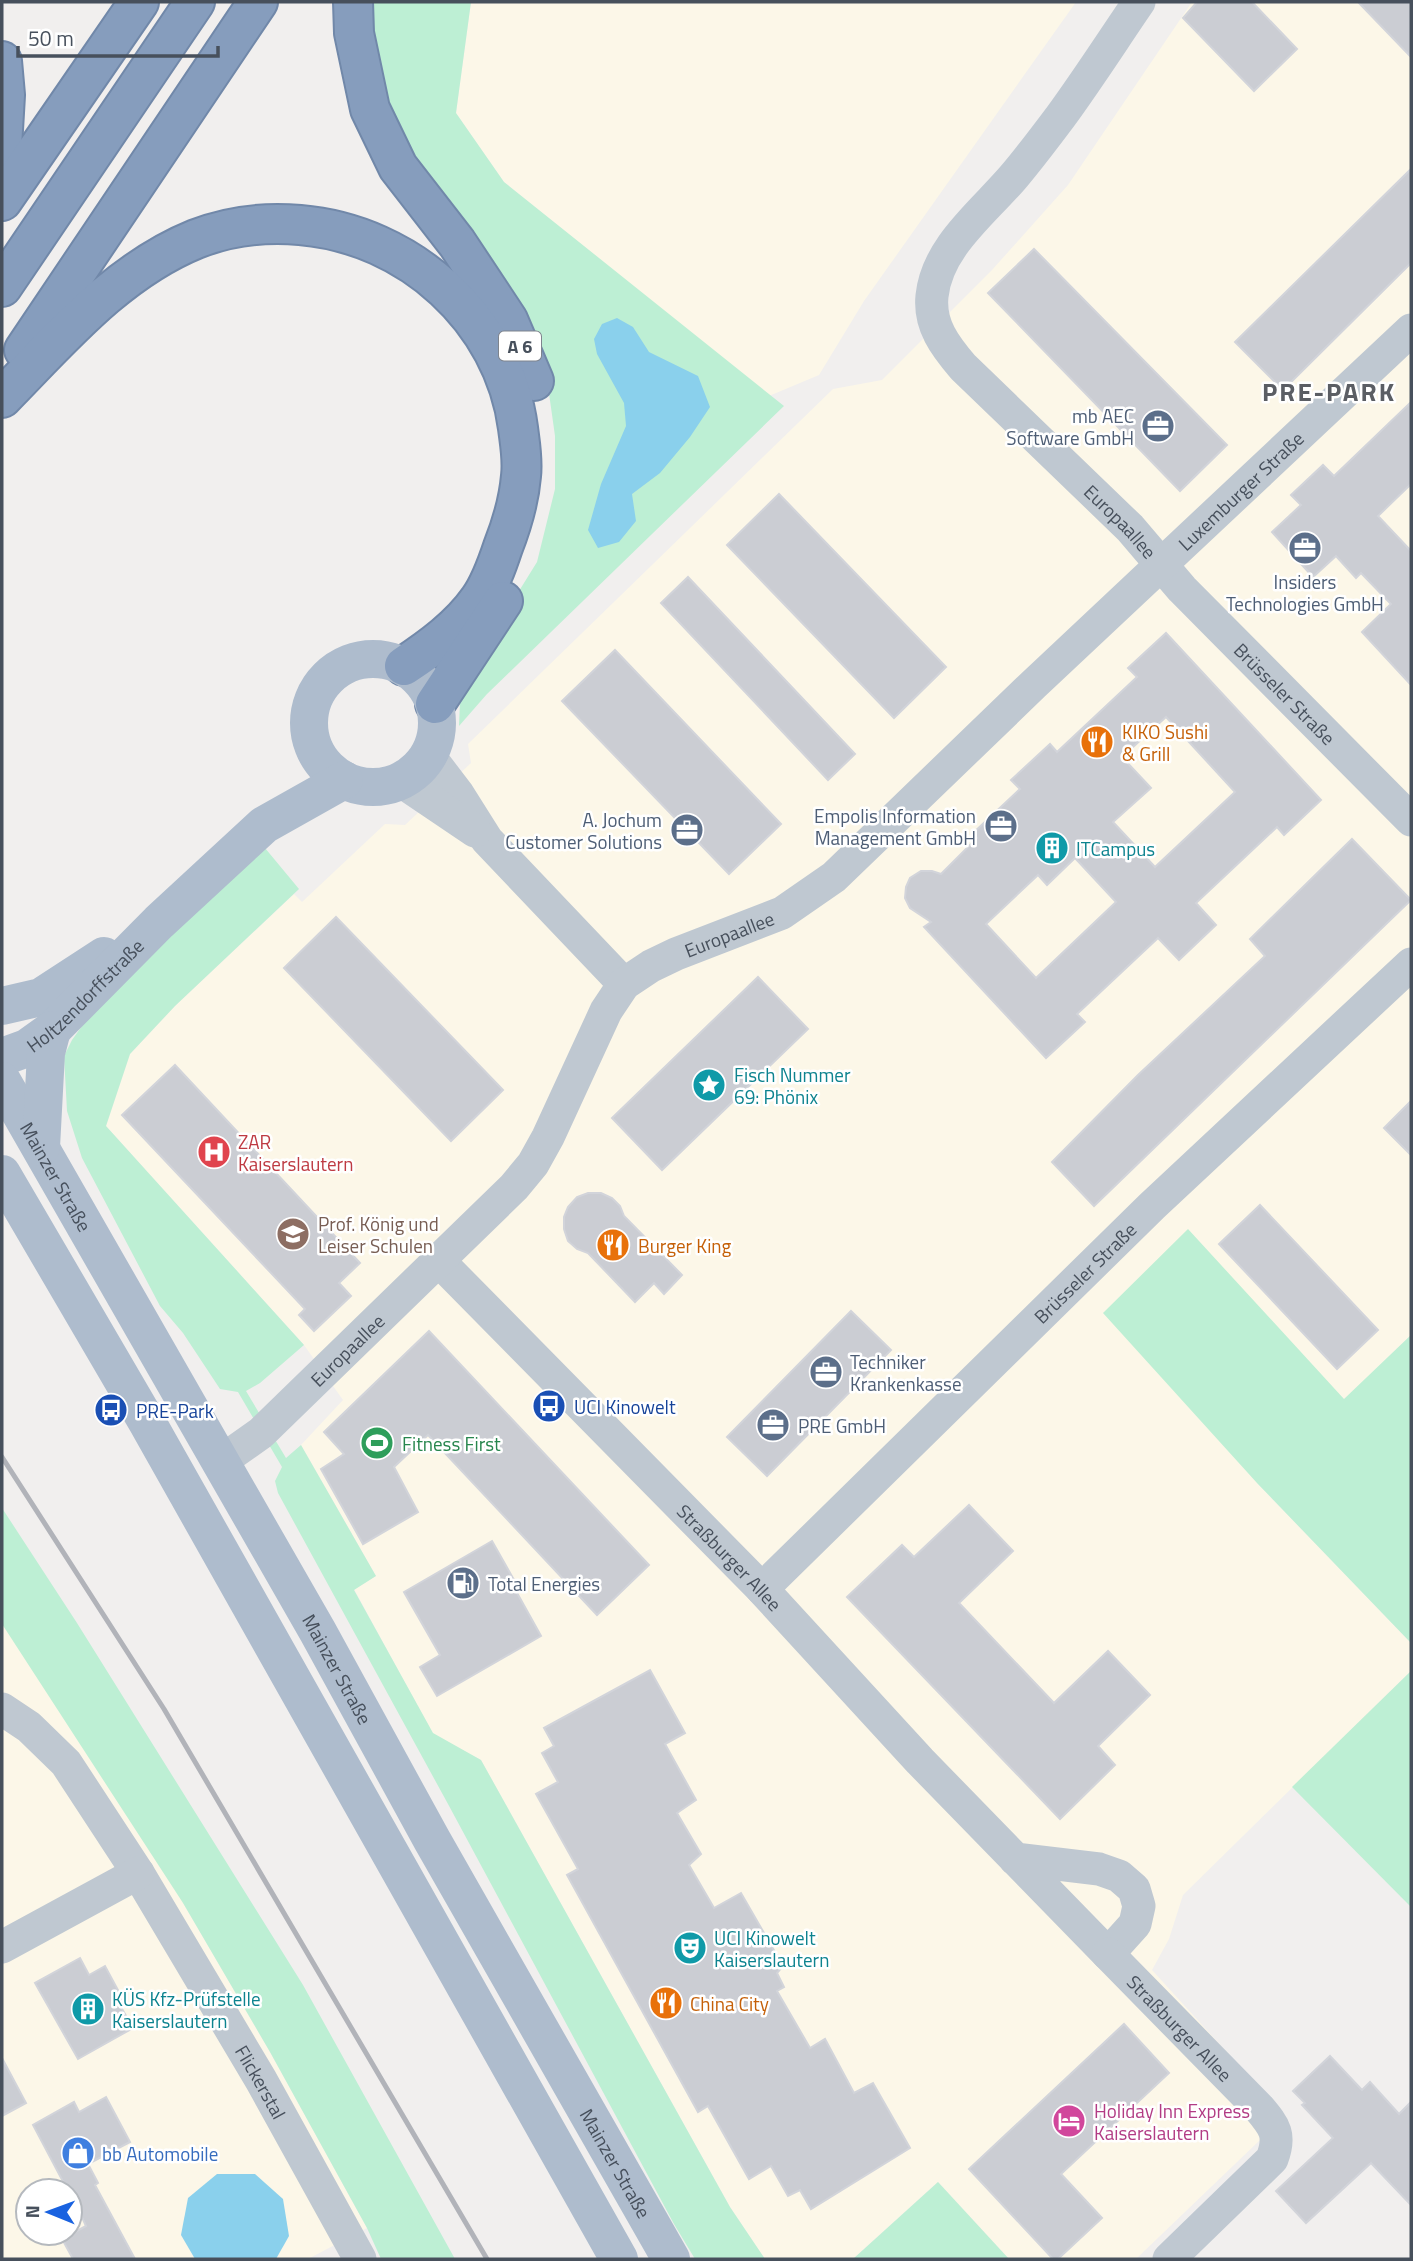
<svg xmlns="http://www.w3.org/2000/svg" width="1413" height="2261" viewBox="0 0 1413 2261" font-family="'Titillium Web',sans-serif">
<rect width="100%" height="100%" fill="#f1efee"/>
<g fill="#fcf7e8" fill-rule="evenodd">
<polygon points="471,2 1076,2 864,301 819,375 769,396 504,182 456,113"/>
<polygon points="1192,2 1411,2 1411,1335 1344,1400 1188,1230 1257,1483 1411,1643 1411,1671 1183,1895 1169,1939 1152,1970 1285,2116 1136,2259 1009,2259 938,2182 853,2259 765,2259 730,2207 481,1760 433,1734 354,1589 376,1576 301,1445 343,1400 304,1345 106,1126 130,1054 175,1006 294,894 302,902 385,824 405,825 471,763 468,744 833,389 882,380 992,270 1068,185"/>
<path d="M2,1621L142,1832L270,2052L367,2228L308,2259H2ZM28,2191H70V2233H28Z"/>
</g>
<g fill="#bdefd4">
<polygon points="369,2 471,2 456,113 504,182 784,406 487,694 459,726 460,702 467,675 537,562 555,489 555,436 545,365 415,158 393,116 373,47"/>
<polygon points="265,848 299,889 175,1006 130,1054 106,1126 304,1345 260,1383 246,1391 286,1458 301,1445 376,1576 354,1590 433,1733 481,1760 730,2207 765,2259 695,2259 674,2224 448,1804 278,1493 275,1481 282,1467 238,1392 220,1389 183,1333 160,1306 82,1158 67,1111 64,1056 72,1040 97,1005"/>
<polygon points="1188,1229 1344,1399 1411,1335 1411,1643 1257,1483 1103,1313"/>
<polygon points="2,1508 77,1623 303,1985 455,2259 381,2259 367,2228 270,2052 183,1903 2,1624"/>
<polygon points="1411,1671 1411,1907 1292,1787"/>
<polygon points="938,2182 1009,2259 853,2259"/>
</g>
<g fill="#8ad0ec">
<polygon points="617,318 633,327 649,352 698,376 710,407 690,437 660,473 632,494 636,521 619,542 598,548 588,530 601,484 626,426 624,403 597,354 594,339 602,324"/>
<polygon points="217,2174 255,2174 283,2199 289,2236 276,2259 195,2259 181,2235 188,2198"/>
</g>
<g fill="#cbcdd3" stroke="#d2d4da" stroke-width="2" fill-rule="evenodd">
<polygon points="1197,2 1252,2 1297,49 1254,91 1183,18"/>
<polygon points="1358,2 1411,2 1411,57"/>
<polygon points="1411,169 1411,263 1283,390 1235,342"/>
<polygon points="1034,249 1227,445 1180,491 988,293"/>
<polygon points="1411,402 1411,484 1378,516 1411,551 1411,685 1362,632 1391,604 1361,573 1356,578 1336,556 1313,577 1272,532 1301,505 1291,495 1323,465 1334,476"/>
<polygon points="779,494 946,667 894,718 727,545"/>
<polygon points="688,577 855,754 828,780 661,603"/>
<path d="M1166,633L1321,800L1284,835L1277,827L1196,903L1216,925L1179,960L1158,938L1077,1014L1085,1022L1046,1058L924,927L931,922L910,908L905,898L906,887L910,878L921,871H932L941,874L977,838L973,833L1020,789L1011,780L1050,744L1057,752L1137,677L1128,668ZM1166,717L1235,792L1155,867L1113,822L1151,788L1122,757ZM1075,858L1116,902L1036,978L986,924L1038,875L1047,885Z"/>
<polygon points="615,650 781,824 729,874 562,701"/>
<polygon points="1352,839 1411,900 1094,1206 1052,1162 1138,1075 1265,956 1250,939"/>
<polygon points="336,917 503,1090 451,1141 284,968"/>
<polygon points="758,977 808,1029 662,1170 612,1118"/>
<polygon points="175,1065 360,1263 339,1283 351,1296 314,1331 299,1315 305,1309 122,1115"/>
<polygon points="1411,1101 1411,1155 1384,1128"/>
<polygon points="588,1193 601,1193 612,1198 620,1206 624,1216 682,1275 664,1294 654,1283 635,1302 588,1253 577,1249 568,1241 564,1229 564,1217 568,1207 577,1197"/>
<polygon points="1260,1205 1378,1330 1337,1369 1219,1244"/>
<polygon points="851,1311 891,1350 767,1476 727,1437"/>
<polygon points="429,1331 649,1565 597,1615 428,1435 394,1467 418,1512 363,1544 321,1469 344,1454 324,1432"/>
<polygon points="969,1505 1013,1551 959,1603 1054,1703 1108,1651 1150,1695 1098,1746 1115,1765 1060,1819 847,1597 902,1545 914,1557"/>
<polygon points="492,1541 514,1580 511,1582 541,1636 437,1696 420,1667 440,1655 404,1592"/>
<polygon points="650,1670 685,1733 665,1744 696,1800 677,1813 701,1854 689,1865 714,1908 741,1893 783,1966 777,1973 784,1987 777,1991 810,2048 825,2039 854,2093 873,2083 910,2148 811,2209 800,2190 788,2196 771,2166 749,2179 708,2106 698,2112 567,1875 578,1869 536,1794 558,1782 542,1753 554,1746 544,1728"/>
<polygon points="80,1958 89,1975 105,1966 126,2005 121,2007 133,2028 78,2059 35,1983"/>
<polygon points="1124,2024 1169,2073 1061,2174 1102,2218 1058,2259 1053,2259 969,2169"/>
<polygon points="1330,2056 1362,2090 1370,2082 1399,2114 1411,2102 1411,2205 1371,2163 1306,2223 1276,2191 1333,2138 1302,2105 1305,2103 1293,2091"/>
<polygon points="2,2058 26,2103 2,2116"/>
<polygon points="106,2097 130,2142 88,2164 98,2183 95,2185 135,2259 73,2259 62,2239 86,2226 70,2191 68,2191 33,2125 74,2102 79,2112"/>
</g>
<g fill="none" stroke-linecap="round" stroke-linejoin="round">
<defs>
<g id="highway">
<polyline points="353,2 354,33 370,109 398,167 457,243 508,320 534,381"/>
<polyline points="2,61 5,95 2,147"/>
<polyline points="2,201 139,2"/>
<polyline points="2,287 195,2"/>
<polyline points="24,350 258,2"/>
<path d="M2,398C61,338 117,271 196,239C229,226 265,222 300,225C409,234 504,319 518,428C520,444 523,460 521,476C519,500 512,524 503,547C497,565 490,585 479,600C460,627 431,648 404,666"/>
<polyline points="435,704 503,601"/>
</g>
</defs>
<use href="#highway" stroke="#7188a9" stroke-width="42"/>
<g stroke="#bfc8d1" stroke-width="33">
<path id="s1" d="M1139,2C1113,40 1088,79 1061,116C1046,136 1031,156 1015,175C985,211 937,246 932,296C929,325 945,346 963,367L1130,528L1182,589L1411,820"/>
<polyline points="429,756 458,794 487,840 624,984"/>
<polyline points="401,781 475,831"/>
<path id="s2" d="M439,1261L762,1589L920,1761L1108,1954L1135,1924L1139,1906L1134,1889L1119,1876L1099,1869L1015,1859"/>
<path id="s3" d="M220,1462L261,1433L514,1187L533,1164L548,1137L606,1011L624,984L651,966L676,954L782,913L834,877L1033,685L1411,330"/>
<path id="s4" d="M762,1589L1152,1206L1411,964"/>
<path id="s5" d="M2,1709L29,1727L66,1763L138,1873L261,2080L360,2259"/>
<polyline points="2,1947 138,1873"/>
<path id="s6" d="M1108,1954L1259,2108C1275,2127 1281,2135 1272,2159L1169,2259"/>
</g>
<g stroke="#aebccd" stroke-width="38">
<circle cx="373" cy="723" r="64"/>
<polyline points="2,1006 41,997 104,956"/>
<path id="s7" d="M2,1057L27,1048L52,1030L159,922L264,825L344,780"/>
<path id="s8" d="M2,1081L318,1632L432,1840L671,2259"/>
<polyline points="41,1147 46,1053 52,1030"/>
<polyline points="2,1174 147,1422 619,2259"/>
</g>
<use href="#highway" stroke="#869dbd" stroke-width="38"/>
<polyline stroke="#b1b3b9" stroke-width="5" points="2,1457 164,1709 487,2259"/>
</g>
<defs>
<symbol id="office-disc" viewBox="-11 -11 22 22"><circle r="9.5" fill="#5c6f8a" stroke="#fff"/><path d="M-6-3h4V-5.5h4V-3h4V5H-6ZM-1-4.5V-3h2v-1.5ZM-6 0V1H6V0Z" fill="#fff"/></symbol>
<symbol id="restaurant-disc" viewBox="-11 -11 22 22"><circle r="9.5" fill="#e8710a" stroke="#fff"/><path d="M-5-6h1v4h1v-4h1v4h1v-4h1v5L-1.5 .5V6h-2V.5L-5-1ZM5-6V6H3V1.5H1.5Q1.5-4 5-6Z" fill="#fff"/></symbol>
<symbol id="building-disc" viewBox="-11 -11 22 22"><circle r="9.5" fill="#0f9aa8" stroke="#fff"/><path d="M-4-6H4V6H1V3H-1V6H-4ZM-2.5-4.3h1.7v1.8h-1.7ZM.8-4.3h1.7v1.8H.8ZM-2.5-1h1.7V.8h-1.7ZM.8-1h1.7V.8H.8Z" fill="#fff"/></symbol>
<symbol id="sight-disc" viewBox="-11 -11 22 22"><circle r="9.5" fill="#0f9aa8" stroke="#fff"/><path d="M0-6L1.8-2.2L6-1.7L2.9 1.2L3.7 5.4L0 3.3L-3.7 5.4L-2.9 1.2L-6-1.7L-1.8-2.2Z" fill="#fff"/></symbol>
<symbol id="hospital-disc" viewBox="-11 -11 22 22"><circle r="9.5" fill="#e0444e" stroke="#fff"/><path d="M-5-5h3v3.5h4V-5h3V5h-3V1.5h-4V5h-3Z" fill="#fff"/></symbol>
<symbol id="school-disc" viewBox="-11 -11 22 22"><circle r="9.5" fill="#8d6e63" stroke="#fff"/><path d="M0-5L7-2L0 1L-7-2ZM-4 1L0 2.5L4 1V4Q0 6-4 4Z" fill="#fff"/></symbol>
<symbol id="bus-disc" viewBox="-11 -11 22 22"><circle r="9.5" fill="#1a4fb4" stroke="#fff"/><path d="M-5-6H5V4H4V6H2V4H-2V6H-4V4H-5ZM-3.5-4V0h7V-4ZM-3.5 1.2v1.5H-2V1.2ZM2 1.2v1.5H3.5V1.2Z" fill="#fff"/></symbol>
<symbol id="stadium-disc" viewBox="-11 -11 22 22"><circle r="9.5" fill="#2e9e5b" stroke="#fff"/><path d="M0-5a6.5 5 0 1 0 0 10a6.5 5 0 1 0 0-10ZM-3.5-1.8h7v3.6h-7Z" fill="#fff"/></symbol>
<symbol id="fuel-disc" viewBox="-11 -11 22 22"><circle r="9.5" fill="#5c6f8a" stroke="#fff"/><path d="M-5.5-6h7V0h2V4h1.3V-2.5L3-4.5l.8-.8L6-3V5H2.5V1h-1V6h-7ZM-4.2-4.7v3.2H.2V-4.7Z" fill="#fff"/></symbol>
<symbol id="theatre-disc" viewBox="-11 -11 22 22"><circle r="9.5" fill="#0f9aa8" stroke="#fff"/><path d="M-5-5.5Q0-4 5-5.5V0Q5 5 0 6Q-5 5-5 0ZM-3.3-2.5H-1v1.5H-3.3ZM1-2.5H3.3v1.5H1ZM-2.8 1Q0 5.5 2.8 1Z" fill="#fff"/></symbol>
<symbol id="hotel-disc" viewBox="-11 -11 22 22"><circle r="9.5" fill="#d1479c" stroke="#fff"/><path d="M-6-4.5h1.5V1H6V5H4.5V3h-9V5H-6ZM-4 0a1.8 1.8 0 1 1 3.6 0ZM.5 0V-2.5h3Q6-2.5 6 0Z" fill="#fff"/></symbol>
<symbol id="shop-disc" viewBox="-11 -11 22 22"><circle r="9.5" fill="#3f7fe0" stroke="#fff"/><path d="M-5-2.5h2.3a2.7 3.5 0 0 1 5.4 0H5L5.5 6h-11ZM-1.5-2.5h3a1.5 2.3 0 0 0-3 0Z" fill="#fff"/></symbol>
</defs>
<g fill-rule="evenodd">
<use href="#office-disc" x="1139" y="407" width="38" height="38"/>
<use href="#office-disc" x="1286" y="529" width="38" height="38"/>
<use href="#restaurant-disc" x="1078" y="723" width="38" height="38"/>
<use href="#office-disc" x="982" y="807" width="38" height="38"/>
<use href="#office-disc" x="668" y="811" width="38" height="38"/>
<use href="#building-disc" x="1033" y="829" width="38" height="38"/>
<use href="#sight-disc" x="690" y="1066" width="38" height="38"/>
<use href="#hospital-disc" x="195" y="1133" width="38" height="38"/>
<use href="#school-disc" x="274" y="1215" width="38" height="38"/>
<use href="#restaurant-disc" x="594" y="1226" width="38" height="38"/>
<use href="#office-disc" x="807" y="1353" width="38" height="38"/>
<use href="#bus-disc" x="530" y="1387" width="38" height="38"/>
<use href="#bus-disc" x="92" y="1391" width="38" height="38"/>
<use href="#office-disc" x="754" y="1406" width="38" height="38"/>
<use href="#stadium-disc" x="358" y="1424" width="38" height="38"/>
<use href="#fuel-disc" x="444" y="1564" width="38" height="38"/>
<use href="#theatre-disc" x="671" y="1929" width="38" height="38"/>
<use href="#restaurant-disc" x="647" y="1984" width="38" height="38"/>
<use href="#building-disc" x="69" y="1990" width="38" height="38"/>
<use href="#hotel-disc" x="1050" y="2102" width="38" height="38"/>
<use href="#shop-disc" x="59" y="2134" width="38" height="38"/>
</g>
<g text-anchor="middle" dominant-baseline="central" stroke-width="5" stroke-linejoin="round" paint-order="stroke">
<rect fill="#fff" stroke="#7e848d" stroke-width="2" x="499" y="331.5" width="42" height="29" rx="5"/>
<g font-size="18" font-weight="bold" fill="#47505c">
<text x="520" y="346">A 6</text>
</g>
<g font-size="19" fill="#4e5e75" stroke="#fff" text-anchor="end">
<text x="1134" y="415">mb AEC<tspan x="1134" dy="22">Software GmbH</tspan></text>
<text x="1305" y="581" text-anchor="middle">Insiders<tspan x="1305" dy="22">Technologies GmbH</tspan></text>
<text x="976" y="815">Empolis Information<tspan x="976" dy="22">Management GmbH</tspan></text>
<text x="662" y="819">A. Jochum<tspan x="662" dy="22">Customer Solutions</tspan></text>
<text x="850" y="1361" text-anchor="start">Techniker<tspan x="850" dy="22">Krankenkasse</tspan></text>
<text x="798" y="1425" text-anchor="start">PRE GmbH</text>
<text x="488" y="1583" text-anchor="start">Total Energies</text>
</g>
<g font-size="19" fill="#47505c" stroke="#fff">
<text stroke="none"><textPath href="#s3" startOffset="1433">Luxemburger Straße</textPath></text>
<text stroke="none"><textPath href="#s1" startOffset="663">Europaallee</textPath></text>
<text stroke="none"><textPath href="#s1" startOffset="901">Brüsseler Straße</textPath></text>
<text stroke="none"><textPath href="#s3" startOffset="752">Europaallee</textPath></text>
<text stroke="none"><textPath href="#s7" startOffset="105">Holtzendorffstraße</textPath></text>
<text stroke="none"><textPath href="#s8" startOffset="110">Mainzer Straße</textPath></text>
<text stroke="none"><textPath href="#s4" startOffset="452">Brüsseler Straße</textPath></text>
<text stroke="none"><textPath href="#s3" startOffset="170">Europaallee</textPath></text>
<text stroke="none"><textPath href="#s2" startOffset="415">Straßburger Allee</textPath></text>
<text stroke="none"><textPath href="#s8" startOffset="677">Mainzer Straße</textPath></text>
<text stroke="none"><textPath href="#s6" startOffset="103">Straßburger Allee</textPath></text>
<text stroke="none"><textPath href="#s5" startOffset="458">Flickerstal</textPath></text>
<text stroke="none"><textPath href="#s8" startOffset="1244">Mainzer Straße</textPath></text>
</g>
<g font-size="19" fill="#c56008" stroke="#fff" text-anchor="start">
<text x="1122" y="731">KIKO Sushi<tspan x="1122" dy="22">&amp; Grill</tspan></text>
<text x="638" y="1245">Burger King</text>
<text x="690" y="2003">China City</text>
</g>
<g font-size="19" fill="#0d838f" stroke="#fff" text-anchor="start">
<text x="1076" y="848">ITCampus</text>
<text x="734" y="1074">Fisch Nummer<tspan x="734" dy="22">69: Phönix</tspan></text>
<text x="714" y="1937">UCI Kinowelt<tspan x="714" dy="22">Kaiserslautern</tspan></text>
<text x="112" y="1998">KÜS Kfz-Prüfstelle<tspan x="112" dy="22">Kaiserslautern</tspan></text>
</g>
<g font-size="19" fill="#be3a42" stroke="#fff" text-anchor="start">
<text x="238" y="1141">ZAR<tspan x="238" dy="22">Kaiserslautern</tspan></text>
</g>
<g font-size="19" fill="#785e54" stroke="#fff" text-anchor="start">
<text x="318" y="1223">Prof. König und<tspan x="318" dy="22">Leiser Schulen</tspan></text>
</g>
<g font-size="19" fill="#164399" stroke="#fff" text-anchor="start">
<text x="574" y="1406">UCI Kinowelt</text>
<text x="136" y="1410">PRE-Park</text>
</g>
<g font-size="19" fill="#27864d" stroke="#fff" text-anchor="start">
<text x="402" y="1443">Fitness First</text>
</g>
<g font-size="19" fill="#b23c85" stroke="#fff" text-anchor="start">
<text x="1094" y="2110">Holiday Inn Express<tspan x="1094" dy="22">Kaiserslautern</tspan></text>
</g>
<g font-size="19" fill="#366cbe" stroke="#fff" text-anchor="start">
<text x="102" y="2153">bb Automobile</text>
</g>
<g font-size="26" font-weight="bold" letter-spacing="2" fill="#5b5e64" stroke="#fff">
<text x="1329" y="391">PRE-PARK</text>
</g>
</g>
<rect width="1413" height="2261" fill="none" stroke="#47505c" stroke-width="7"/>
<g transform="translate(49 2212) rotate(271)"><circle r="33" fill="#ffffff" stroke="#b5b9be" stroke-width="2"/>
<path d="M0-5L12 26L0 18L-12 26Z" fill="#1962e0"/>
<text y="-10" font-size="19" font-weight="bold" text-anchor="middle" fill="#47505c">N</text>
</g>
<path d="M18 46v10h200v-10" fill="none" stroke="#47505c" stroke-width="3.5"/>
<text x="28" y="46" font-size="21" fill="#47505c" stroke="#ffffff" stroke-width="5" paint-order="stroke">50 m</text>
</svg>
